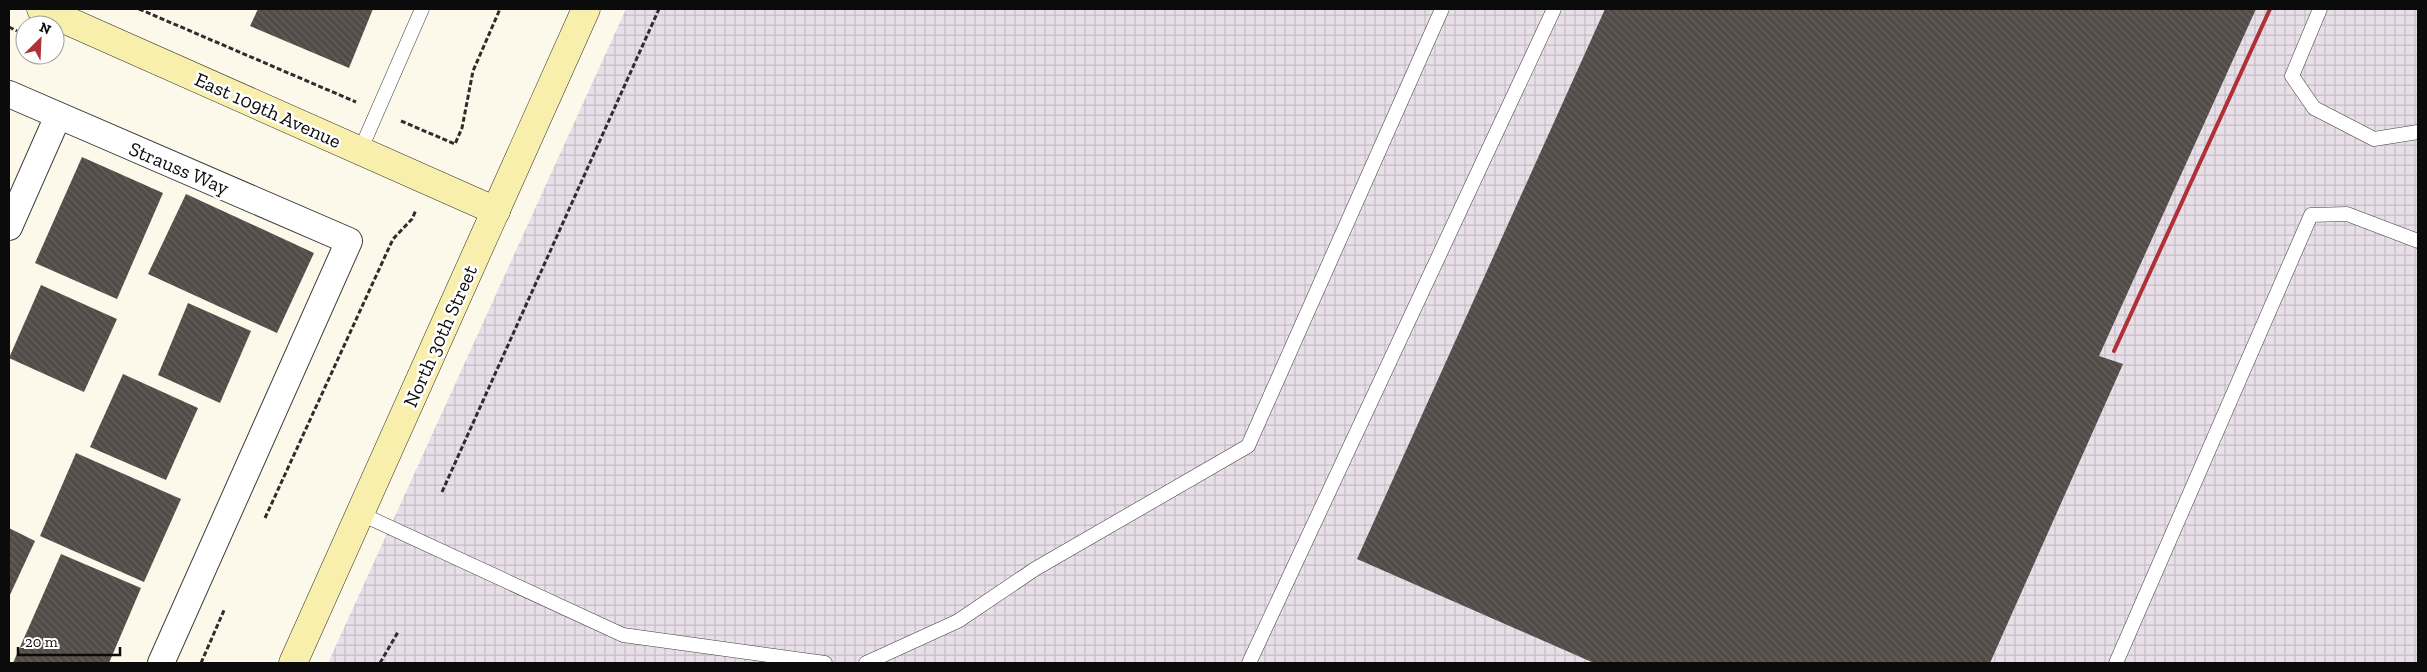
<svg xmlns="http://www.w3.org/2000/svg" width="2427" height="672" viewBox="0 0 2427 672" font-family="'Zilla Slab',serif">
<defs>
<pattern id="industrial-grid" width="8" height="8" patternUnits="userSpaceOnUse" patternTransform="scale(1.25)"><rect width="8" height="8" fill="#e8dfe9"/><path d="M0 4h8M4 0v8" fill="none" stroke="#c6bec6"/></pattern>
<pattern id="building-back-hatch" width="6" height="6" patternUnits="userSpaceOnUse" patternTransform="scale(1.25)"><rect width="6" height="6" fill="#524c48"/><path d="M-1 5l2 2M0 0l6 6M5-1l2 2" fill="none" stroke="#66615e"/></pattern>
</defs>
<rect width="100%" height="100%" fill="#fdf9ea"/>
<polygon fill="url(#industrial-grid)" points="626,9 2418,9 2418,663 328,663"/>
<g fill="url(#building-back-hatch)">
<polygon points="258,9 373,9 349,68 250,26"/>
<polygon points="1605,9 2256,9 2099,356 2123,364 1990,663 1594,663 1357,559"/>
<polygon points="82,157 163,193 117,299 35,263"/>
<polygon points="186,194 314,253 277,333 148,274"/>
<polygon points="41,285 117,319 84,392 9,358"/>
<polygon points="188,303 251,331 220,403 158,375"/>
<polygon points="123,374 198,408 166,480 90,447"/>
<polygon points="76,453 181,499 144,582 40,536"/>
<polygon points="9,528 35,541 9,597"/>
<polygon points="61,554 141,588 109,663 13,663"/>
</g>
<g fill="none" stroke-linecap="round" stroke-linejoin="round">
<defs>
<g id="lane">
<polyline points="2320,9 2292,76 2314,108 2374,139 2418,132"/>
<polyline points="360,151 422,9"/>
<polyline points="361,514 623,635 825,663"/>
<polyline points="866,663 958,621 1035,569 1248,446 1442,9"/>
<polyline points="1249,663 1554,9"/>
<polyline points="2116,663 2311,215 2347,214 2418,241"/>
</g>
<g id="street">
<polyline points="9,94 349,241 161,663"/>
<polyline points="9,227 58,116"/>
</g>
<g id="secondary">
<polyline points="41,9 496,211"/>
<polyline points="293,663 586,9"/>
</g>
</defs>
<use href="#lane" stroke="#3e3e3e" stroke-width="15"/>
<use href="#street" stroke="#3e3e3e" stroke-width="28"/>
<use href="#secondary" stroke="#2d2d2d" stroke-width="29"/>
<g stroke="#2d2d2d" stroke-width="3" stroke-dasharray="5 2.5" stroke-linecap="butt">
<polyline points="139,9 356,102"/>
<polyline points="9,27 17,31"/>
<polyline points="401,121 455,144 462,128 473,71 500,9"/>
<polyline points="442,492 659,9"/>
<polyline points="265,518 393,239 412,219 416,210"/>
<polyline points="201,663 225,608"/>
<polyline points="380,663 398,632"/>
</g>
<use href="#lane" stroke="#fff" stroke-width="14"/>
<use href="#street" stroke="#fff" stroke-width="26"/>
<use href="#secondary" stroke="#f7efab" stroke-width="28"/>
<polyline stroke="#ad3136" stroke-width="4" points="2114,351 2270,9"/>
</g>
<g text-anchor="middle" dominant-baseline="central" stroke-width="5" stroke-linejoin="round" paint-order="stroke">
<g font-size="20" fill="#0b0b0b" stroke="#fff">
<text transform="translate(268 110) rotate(24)">East 109th Avenue</text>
<text transform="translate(179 168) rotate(23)">Strauss Way</text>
<text transform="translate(440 336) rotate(-66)">North 30th Street</text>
</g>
</g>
<rect width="2427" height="672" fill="none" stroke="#0b0b0b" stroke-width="20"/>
<g transform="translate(40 40) rotate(24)"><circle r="24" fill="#ffffff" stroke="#9d9d9d"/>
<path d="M0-4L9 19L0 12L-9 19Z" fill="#ad3136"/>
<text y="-8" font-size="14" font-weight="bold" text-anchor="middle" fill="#0b0b0b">N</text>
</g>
<path d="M18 647v8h102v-8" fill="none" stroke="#0b0b0b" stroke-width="2.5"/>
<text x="25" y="647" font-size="15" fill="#0b0b0b" stroke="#ffffff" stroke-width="4" paint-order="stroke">20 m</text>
</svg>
